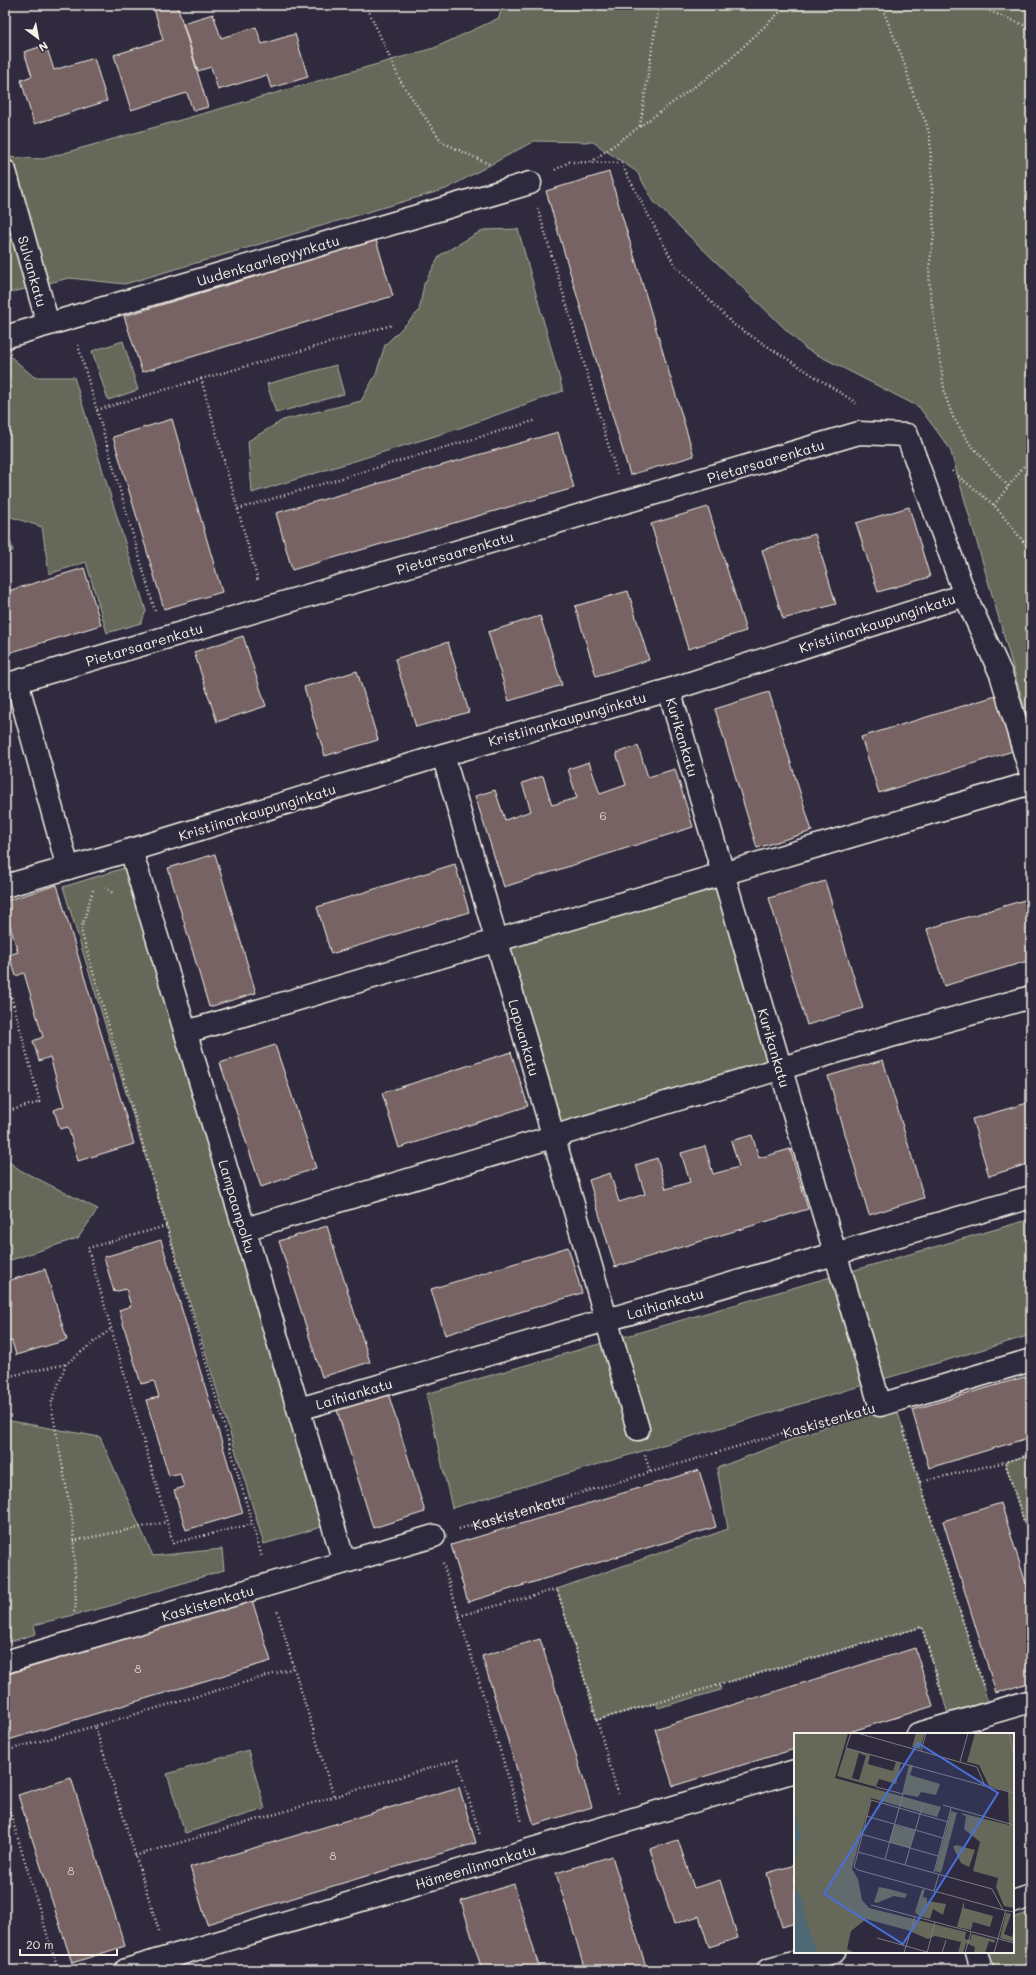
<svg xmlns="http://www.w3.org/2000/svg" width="1036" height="1975" viewBox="0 0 1036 1975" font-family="Mali,sans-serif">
<rect width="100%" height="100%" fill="#2f2a3d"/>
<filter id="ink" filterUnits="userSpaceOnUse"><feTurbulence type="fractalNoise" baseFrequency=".025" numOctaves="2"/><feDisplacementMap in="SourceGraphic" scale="8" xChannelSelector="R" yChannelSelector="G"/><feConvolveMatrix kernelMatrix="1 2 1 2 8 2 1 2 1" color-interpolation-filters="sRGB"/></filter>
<g filter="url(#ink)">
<g fill="#66695a" stroke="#adada1">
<polygon points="502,5 1031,5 1031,730 950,449 919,407 806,349 654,202 637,172 593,142 534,141 446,189 125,284 69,278 5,294 5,157 43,159 434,48 499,18"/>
<polygon points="518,229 563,391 454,430 252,493 248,441 283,420 361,401 376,374 385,345 419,311 424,284 440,255 483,230"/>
<polygon points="123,341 138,390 108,400 92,351"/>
<polygon points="10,356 34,377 74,377 146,611 141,623 107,633 86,562 49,574 42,527 5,515 5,357"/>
<polygon points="336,365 344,394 276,413 267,384"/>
<polygon points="5,522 13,551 5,553"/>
<polygon points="124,868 325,1526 264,1544 63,887"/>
<polygon points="723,874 780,1069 552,1137 496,941"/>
<polygon points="5,1159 20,1170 98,1209 78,1238 5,1262"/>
<polygon points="1031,1219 1031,1335 452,1508 426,1394"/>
<polygon points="894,1400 991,1712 951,1724 922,1627 720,1684 721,1690 658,1708 656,1703 597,1720 557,1589 728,1529 717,1468"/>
<polygon points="5,1420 100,1437 153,1556 222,1549 224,1570 110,1606 34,1625 36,1634 5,1643"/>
<polygon points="1031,1454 1031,1544 1005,1462"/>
<polygon points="248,1750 265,1809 185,1833 167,1774"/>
<polygon points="1031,1912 1031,1970 991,1970 985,1952 1013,1952 1013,1918"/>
</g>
<g fill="#776364" stroke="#f4f1e8">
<polygon points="153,5 177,5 208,107 193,111 187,93 131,110 114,55 163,40"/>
<polygon points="213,14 221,38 256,27 262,44 295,34 308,77 271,88 267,75 218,90 211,67 198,71 183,23"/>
<polygon points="46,45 54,70 94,58 107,101 34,124 21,80 32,76 24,52"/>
<polygon points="609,172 694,456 630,475 546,191"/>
<polygon points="376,240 393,296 142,372 124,316"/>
<polygon points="172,419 222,592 164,609 113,437"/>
<polygon points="558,432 574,488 292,570 276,513"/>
<polygon points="708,507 746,631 688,649 651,524"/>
<polygon points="909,507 930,577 878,592 856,523"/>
<polygon points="815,534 836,604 783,619 762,550"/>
<polygon points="84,568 101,625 5,654 5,592"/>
<polygon points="628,591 649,660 596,676 575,606"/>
<polygon points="540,616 562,685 509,701 488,632"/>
<polygon points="243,636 266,706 217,722 194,652"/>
<polygon points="448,642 469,712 416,727 395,659"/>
<polygon points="357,671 378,740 325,756 304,687"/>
<polygon points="769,692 812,831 757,848 715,709"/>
<polygon points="999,695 1016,750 879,793 861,737"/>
<polygon points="638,746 648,777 675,769 693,827 504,887 475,796 495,790 505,820 531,811 522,783 543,776 552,805 577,798 568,769 589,762 600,794 626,785 616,753"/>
<polygon points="215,854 256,993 209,1007 168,868"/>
<polygon points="455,864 469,912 331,954 317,907"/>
<polygon points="825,881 863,1008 807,1025 769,898"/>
<polygon points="57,885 134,1144 78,1161 68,1127 60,1129 54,1110 64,1106 50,1057 39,1061 33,1041 43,1037 24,973 16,976 9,955 18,952 5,910 5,901"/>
<polygon points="1031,898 1031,960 944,986 927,929"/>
<polygon points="275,1045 316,1168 261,1187 220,1063"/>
<polygon points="511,1052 528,1106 399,1148 382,1093"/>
<polygon points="883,1060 924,1198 869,1215 828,1076"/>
<polygon points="1031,1102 1031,1163 989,1176 972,1119"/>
<polygon points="752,1135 759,1158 790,1149 808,1209 615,1267 589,1180 610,1173 619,1202 645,1194 636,1165 657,1158 666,1189 690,1182 681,1153 705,1146 713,1174 739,1167 731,1141"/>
<polygon points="327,1226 370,1362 322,1377 279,1241"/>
<polygon points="161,1240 243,1513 186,1530 174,1490 184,1487 180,1473 169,1476 146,1400 159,1397 154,1381 141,1384 119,1310 131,1306 126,1289 114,1292 104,1257"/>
<polygon points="568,1247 582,1293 445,1335 431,1289"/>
<polygon points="45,1269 67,1340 16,1355 12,1341 5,1343 5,1282"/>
<polygon points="1031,1375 1031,1437 929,1468 912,1410"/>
<polygon points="388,1393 425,1512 373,1528 337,1410"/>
<polygon points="699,1470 716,1527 468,1602 451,1545"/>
<polygon points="1001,1503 1031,1600 1031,1682 996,1693 943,1521"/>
<polygon points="252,1600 271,1661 5,1741 5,1675"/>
<polygon points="540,1639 592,1807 534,1825 482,1656"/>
<polygon points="915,1648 933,1706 843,1734 795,1734 795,1749 673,1786 655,1729"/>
<polygon points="71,1778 125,1946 72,1963 18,1795"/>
<polygon points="459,1787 476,1843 207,1924 190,1867"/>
<polygon points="678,1840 694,1888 720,1880 738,1938 709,1947 699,1916 674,1924 650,1849"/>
<polygon points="612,1856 647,1970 585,1970 556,1873"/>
<polygon points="795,1865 795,1923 782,1927 767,1873"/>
<polygon points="514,1884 540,1970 482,1970 461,1901"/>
</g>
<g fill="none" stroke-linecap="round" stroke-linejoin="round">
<defs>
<g id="minor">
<path id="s2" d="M5,171L48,324"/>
<path id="s3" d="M5,337L530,183"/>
<polyline points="965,595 1001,674 1031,774"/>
<polyline points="17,682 68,868"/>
<path id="s4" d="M5,685L859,433L907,435L965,595L669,690L443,755L131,850L5,886"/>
<path id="s5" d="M669,690L880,1405L1031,1360"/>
<path id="s6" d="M443,755L638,1429"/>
<path id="s7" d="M131,850L344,1562"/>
<polyline points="186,1032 1031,783"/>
<polyline points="245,1229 869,1042 1031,997"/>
<path id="s8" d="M299,1409L1031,1197"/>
<path id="s9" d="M5,1662L434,1536"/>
<polyline points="918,1734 1031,1701"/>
<polyline points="1013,1902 1031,1896"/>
<polyline points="977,1952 982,1970"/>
<path id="s10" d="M156,1961L795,1771"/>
<polyline points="126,1970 156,1961 168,1969"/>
<polyline points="768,1970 834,1952"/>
</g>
</defs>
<use href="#minor" stroke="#f4f1e8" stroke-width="25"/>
<g stroke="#f4f1e8" stroke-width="2.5" stroke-dasharray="1 3" stroke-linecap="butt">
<polyline points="366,5 401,82 442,142 491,165"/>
<polyline points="881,5 904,62 914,97 926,122 930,138 934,235 929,268 930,291 945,395 953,417 970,444 1009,487"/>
<polyline points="975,5 1031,28"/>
<polyline points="640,126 659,5"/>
<polyline points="591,162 723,66 785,7 793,5"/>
<polyline points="555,170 569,162 621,163 674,264 734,325 858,404"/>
<polyline points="538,209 617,474"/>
<polyline points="78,345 155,611"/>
<polyline points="201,379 392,325"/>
<polyline points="97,410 201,379 258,581"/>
<polyline points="952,471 994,505 1031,551"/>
<polyline points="994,505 1031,457"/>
<polyline points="238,509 537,420"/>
<polyline points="105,887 114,894"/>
<polyline points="93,890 81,930 262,1557"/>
<polyline points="5,974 40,1102 5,1112"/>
<polyline points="166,1226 88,1248 173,1543 252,1524"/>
<polyline points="5,1377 66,1364"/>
<polyline points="903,1428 983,1685"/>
<polyline points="1031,1454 1005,1462 1031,1544"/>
<polyline points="645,1455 650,1472"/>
<polyline points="920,1482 1005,1462"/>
<path id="s1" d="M459,1529L854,1412"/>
<polyline points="73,1541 167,1522"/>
<polyline points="443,1563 522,1822"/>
<polyline points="74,1612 76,1606 73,1523 51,1404 66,1364 111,1329"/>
<polyline points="459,1616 557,1589 597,1720"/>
<polyline points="294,1668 334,1797"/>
<polyline points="5,1751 95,1726"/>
<polyline points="618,1794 597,1720 922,1627 943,1697"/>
<polyline points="5,1796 58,1970"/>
<polyline points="135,1856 457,1760 480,1835"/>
<polyline points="159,1931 95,1726 294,1668 277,1610"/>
</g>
<use href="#minor" stroke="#2f2a3d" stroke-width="22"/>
</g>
</g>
<g text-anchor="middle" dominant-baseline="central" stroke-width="3.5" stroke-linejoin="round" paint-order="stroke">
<g font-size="12" fill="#d5cec7">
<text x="603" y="815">6</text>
<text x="138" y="1668">8</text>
<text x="333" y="1855">8</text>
<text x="71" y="1870">8</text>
</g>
<g font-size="14" fill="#f4f1e8" stroke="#2f2a3d">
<text stroke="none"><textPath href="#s3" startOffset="274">Uudenkaarlepyynkatu</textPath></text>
<text stroke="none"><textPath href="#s2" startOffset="104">Sulvankatu</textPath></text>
<text stroke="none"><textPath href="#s4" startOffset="793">Pietarsaarenkatu</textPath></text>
<text stroke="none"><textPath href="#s4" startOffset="469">Pietarsaarenkatu</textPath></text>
<text transform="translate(877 623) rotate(-18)">Kristiinankaupunginkatu</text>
<text stroke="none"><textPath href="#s4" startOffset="145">Pietarsaarenkatu</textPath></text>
<text transform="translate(567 719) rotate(-16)">Kristiinankaupunginkatu</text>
<text stroke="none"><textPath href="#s5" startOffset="49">Kurikankatu</textPath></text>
<text transform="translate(257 812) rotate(-17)">Kristiinankaupunginkatu</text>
<text stroke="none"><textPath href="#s6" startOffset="294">Lapuankatu</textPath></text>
<text stroke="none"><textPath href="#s5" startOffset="373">Kurikankatu</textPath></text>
<text stroke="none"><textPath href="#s7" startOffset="372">Lampaanpolku</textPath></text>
<text stroke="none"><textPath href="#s8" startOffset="381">Laihiankatu</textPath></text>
<text stroke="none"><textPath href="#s8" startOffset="57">Laihiankatu</textPath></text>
<text transform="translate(829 1420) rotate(-16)">Kaskistenkatu</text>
<text stroke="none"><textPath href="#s1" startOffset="62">Kaskistenkatu</textPath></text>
<text stroke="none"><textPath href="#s9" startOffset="211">Kaskistenkatu</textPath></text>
<text stroke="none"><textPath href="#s10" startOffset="333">Hämeenlinnankatu</textPath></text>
</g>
</g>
<g transform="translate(794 1733)">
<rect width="220" height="220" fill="#2f2a3d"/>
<path d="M0,0H54L41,45L147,74L143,84L77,65L58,136L64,146L68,167L75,175L172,199L171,206L176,207L178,201L201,207L200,210L195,208L191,220H180L181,214L172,210L169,220H164L167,209L141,203L134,206L113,197L72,186L57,198L53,216L61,220H10L0,165ZM122,0H131L126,16L118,14ZM181,0H220V175L210,173L202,154L204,145L179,138L186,109L170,96L172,84L167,80L215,92L214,58L195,53L185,32L173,29ZM52,15L76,22L74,31L99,38L102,29L107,30L102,51L85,46L82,54L43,43ZM65,20L72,23L65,47L58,45ZM115,32L119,33L116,42L146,51L142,62L127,59L124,64L108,61ZM157,78L163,80L147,140L141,138ZM100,92L121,97L116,115L95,109ZM162,112L181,117L175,134L167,130L159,114ZM85,154L95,156L113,161L111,165L100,163L83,170L80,169ZM128,156L131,157L129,164L133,165V171L134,168L152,171L149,182L139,176L136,186L125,183L121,179ZM170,168V175L199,183L196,194L179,189L177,197L163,194ZM212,180L217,181L210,201L218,204L220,194V209L206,205Z" fill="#66695a" fill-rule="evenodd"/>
<path d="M0,75L7,105L3,109V123L0,125ZM0,151L10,171L8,178L24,220H0Z" fill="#4e6876"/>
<path fill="none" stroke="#7e7a81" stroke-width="1" d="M57,0L52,15L191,53M63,0L183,34L191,53L220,60M215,0L220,23M127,18L132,0M166,29L174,0M82,54L109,61L91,126M149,72L220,92M72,83L149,105M67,101L144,123M64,119L77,67L154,89M111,132L129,71M140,139L157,75M140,158L145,141M77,172L220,210M209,177L198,156L64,119L60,134L64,137L209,177L220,179M83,205L133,219M110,220L121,184M133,220L141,189M148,220L152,207M171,220L177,199M200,220L212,177"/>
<path fill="#486fdb" fill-opacity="0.15" stroke="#486fdb" stroke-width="2" d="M124,10L204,60L109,211L30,161Z"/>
<rect width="220" height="220" fill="none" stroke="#f4f1e8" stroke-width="2"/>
</g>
<rect width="1036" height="1975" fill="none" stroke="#2f2a3d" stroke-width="20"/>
<rect x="10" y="10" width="1016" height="1955" fill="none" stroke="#f4f1e8" stroke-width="1.5" filter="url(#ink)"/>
<g transform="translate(38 38) rotate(148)" stroke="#2f2a3d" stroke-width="3" paint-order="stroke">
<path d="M0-3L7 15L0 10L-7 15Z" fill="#f4f1e8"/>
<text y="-6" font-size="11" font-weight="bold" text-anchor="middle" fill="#f4f1e8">N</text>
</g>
<path d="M20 1949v6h97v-6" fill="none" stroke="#f4f1e8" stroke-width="2"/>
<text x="26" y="1949" font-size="12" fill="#f4f1e8" stroke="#2f2a3d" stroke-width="3" paint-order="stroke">20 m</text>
</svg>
